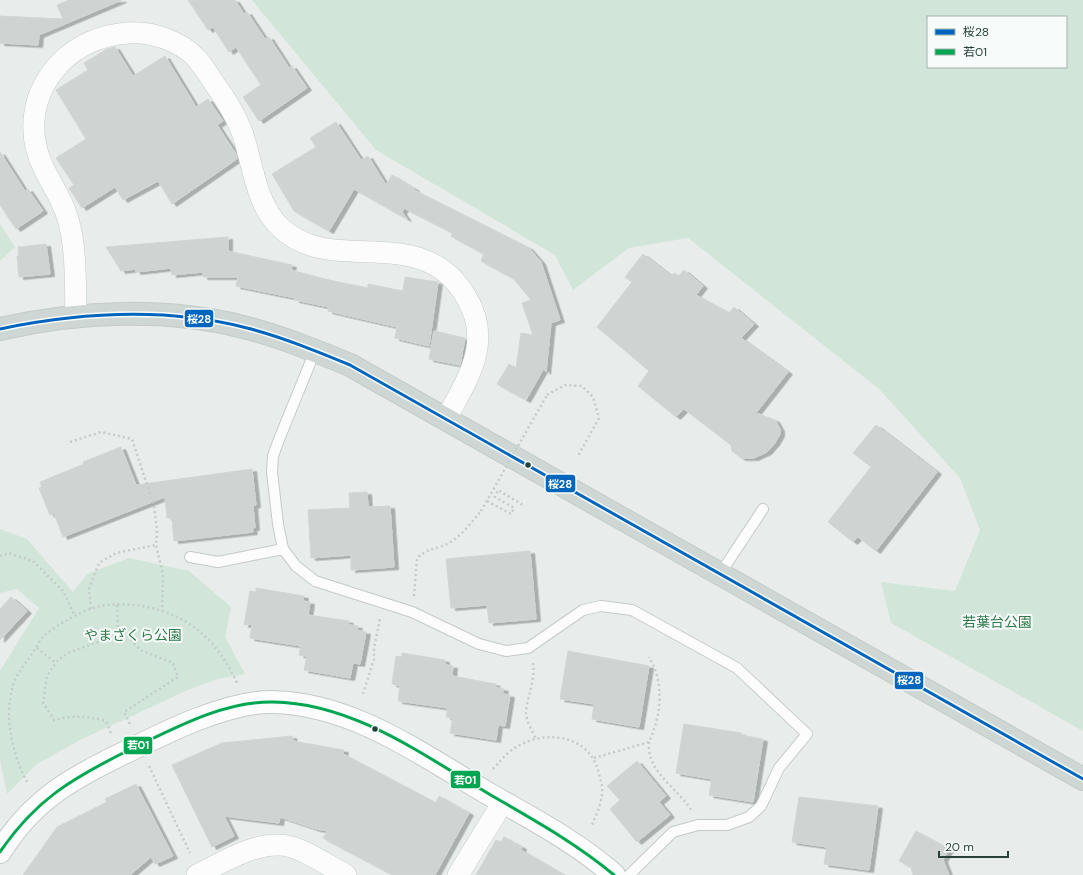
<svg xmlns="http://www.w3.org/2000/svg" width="1083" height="875" viewBox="0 0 1083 875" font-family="'DM Sans','Noto Sans JP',sans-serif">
<defs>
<filter id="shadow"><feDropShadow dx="4.5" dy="2.5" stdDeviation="0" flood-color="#0004"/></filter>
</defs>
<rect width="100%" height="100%" fill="#e8edeb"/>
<g fill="#d1e6d8" fill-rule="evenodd">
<path d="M252,0H1083V731L891,623L881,582L955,591L980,530L960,478L879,389L688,238L629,248L573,290L555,255L376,150ZM928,17H1066V67H928Z"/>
<polygon points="0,224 15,247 0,261"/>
<polygon points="0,529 27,539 73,592 87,574 129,558 189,571 231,607 225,637 245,674 218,679 190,689 82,739 37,764 7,794 0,760 0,671 39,608 17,589 0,593"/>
</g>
<g fill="#cfd4d2" stroke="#d1d6d4" filter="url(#shadow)">
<polygon points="69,0 122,0 39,35 38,45 0,43 0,16 63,19 57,5"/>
<polygon points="188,0 235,0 244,14 247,12 265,39 269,37 289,68 292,66 307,88 259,121 243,97 261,85 236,47 229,52 213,27 208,30"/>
<polygon points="115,47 133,76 165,56 196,107 208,99 223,121 217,125 236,154 237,159 172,204 158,181 123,200 115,187 82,208 69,188 74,185 56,158 86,139 56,90 88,70 84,63 107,49"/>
<polygon points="336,122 361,160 368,156 386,185 392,175 415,189 414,190 529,248 541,262 560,320 551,323 546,372 544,368 526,400 497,384 509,364 516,368 521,333 533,335 522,303 531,300 513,278 481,261 484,254 451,236 453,233 404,208 402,212 407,219 354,189 329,231 294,211 272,174 316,147 310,138"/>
<polygon points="0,152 25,191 28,189 43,211 16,229 0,205"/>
<polygon points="228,237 228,251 292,265 291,270 329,280 368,288 368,284 403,291 405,277 438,282 429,346 395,338 397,327 328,311 329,307 295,300 295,298 236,286 238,277 203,277 203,272 172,275 171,268 136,272 136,269 121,271 106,247"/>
<polygon points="46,244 50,274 19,277 17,256 19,256 18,247"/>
<polygon points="643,254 671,276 674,273 679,276 684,270 703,286 696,295 729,313 734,307 754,324 741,338 788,372 756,413 775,420 780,429 780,434 775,443 767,452 754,458 741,458 732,451 731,445 684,409 676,417 638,386 649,371 597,327 632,282 625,277"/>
<polygon points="434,331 465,338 460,365 429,359"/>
<polygon points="876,425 937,472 876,551 858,537 853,542 828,522 871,467 853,453"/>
<polygon points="121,447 136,485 252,469 256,505 253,506 255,528 252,528 253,532 174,541 172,518 167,518 165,497 63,537 54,513 50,515 39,488 42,487 40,482 84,464 83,462"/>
<polygon points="367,492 368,507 390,506 394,567 351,570 351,555 311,558 308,510 350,508 349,493"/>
<polygon points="530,551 536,619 489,623 487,605 451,608 446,559"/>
<polygon points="256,588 304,596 303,601 310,602 308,615 349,621 348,625 358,626 357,630 366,632 360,664 353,663 350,678 304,670 307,656 299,655 301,646 250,638 252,624 244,625 250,591 256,592"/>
<polygon points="11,597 27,611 0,640 0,609"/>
<polygon points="568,651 649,666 639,727 592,719 594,704 560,699"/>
<polygon points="402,653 445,660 445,665 453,666 452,676 496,684 495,687 504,689 502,694 510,695 505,726 498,725 496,740 450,733 453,718 446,717 448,708 398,701 400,686 392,684 396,656 402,657"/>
<polygon points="684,724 741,733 741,735 763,739 753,802 709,795 712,779 676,773"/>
<polygon points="292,736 293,741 344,750 343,754 436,803 439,796 469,813 435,875 393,875 323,838 328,831 316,829 280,817 279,823 224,816 234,836 212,847 172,765 222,743"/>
<polygon points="637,761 666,796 659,802 670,815 637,842 610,809 620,800 607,786"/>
<polygon points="136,784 173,856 155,864 151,857 130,875 23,875 57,827 107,802 105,799"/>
<polygon points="799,797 878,806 869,870 824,864 827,847 792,842"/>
<polygon points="916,831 949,849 943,860 949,875 913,875 911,867 899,861"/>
<polygon points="504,837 522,847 521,850 564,875 476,875 496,840 501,842"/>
</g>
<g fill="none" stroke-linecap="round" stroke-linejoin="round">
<defs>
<g id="service">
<polyline points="315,351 278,442 273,456 272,472 278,524 283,549 296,566 315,581 412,612 479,644 506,651 528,648 583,610 601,606 632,610 737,668 807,734 779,768 761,806 749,817 727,825 698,825 673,832 629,875"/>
<polyline points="190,557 218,562 283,549"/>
<polyline points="720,574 763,509"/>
</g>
<g id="minor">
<path d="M76,316C75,283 77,247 67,216C62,199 52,185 44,169C26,132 32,93 60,63C79,44 101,35 128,33C151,31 181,41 197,59C204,67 210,77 216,86C227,101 235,114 242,132C253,163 255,204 281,228C333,277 420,221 465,295C494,341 468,378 446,419"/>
<path d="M197,875C222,863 251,844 279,845C300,845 328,866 346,875"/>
<polyline points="458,875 503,802"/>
</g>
<path id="tertiary" d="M0,852C33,799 72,778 126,752C166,732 228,701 273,702C354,704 422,755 489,794C532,819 577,842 614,875"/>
<path id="primary" d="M0,329C78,311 169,307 247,328C282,337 316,351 350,365L1083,779"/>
</defs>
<use href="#service" stroke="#c5cac8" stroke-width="12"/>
<use href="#minor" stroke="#c5cac8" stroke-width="22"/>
<use href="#tertiary" stroke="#c5cac8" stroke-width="24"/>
<use href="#primary" stroke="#c3ccc9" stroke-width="24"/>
<g stroke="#c3ccca" stroke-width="2.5" stroke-dasharray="2 3" stroke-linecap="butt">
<polyline points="547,395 565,385 582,386 593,397 599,418 578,456"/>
<polyline points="70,442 101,432 132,439 154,506 157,531 156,545 163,575 162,611"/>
<polyline points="487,501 511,514 514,508 495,497 498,490 523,505"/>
<polyline points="0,556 9,553 33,561 63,591 75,616"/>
<path d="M414,596L417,558C429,548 432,550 445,545C460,538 471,523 481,511"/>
<polyline points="117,605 118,631"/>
<polyline points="91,609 89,589 99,563 116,553 156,545"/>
<polyline points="37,648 56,663"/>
<path d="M533,663C536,680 527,696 526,713C526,721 533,732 536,739"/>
<polyline points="363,694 374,659 374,648 380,619"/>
<path d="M111,733L106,721C88,716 72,715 54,720L43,702L47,676L58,660L70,652L98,642L118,631L128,636L140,650L173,663L178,677L124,712L130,724"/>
<path d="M649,742C646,772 678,788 691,810"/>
<path d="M594,758L649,742C661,716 665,683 649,657"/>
<polyline points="149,766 190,853"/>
<path d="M493,769C498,764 502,758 508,753C537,728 590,731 599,774C600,780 603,786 602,792C602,803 596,815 592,825"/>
<path d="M27,782C12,753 2,712 15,680C20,670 27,661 33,652C37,647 40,639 45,635C60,623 82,610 101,606C142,599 189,614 215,647C224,658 231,670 237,683"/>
</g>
<use href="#service" stroke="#fcfcfc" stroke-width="10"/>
<use href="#minor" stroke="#fcfcfc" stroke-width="21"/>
<use href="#tertiary" stroke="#fcfcfc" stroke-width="22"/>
<use href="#primary" stroke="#cfd7d5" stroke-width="22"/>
<polyline stroke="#c3ccca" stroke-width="2.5" stroke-dasharray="2 3" stroke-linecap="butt" points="481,511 547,395"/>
<defs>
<path id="bus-1" d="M0,329C82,312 165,307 247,328C282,337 316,351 350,365L1083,779"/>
<path id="bus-2" d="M0,852C36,799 73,778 129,750C173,729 223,701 273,702C353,703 423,755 489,794C532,819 576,843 614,875"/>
</defs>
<use href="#bus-1" stroke="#f7fbf9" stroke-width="6"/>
<use href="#bus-2" stroke="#f7fbf9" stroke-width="6"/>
<use href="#bus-1" stroke="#0065bd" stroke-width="3"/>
<use href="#bus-2" stroke="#00a651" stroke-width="3"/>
</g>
<g fill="#24423a" stroke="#f7fbf9" stroke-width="1.5">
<circle cx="528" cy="465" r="3.5"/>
<circle cx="375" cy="729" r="3.5"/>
</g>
<g text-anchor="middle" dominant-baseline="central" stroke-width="4" stroke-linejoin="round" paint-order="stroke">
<g font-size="14" fill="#2d7a4b" stroke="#f7fbf9">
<text x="997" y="622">若葉台公園</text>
<text x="133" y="635">やまざくら公園</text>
</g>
</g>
<g stroke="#f7fbf9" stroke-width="1.5">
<rect x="184" y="309" width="30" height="19" rx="4" fill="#0065bd"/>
<rect x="545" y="474" width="31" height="19" rx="4" fill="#0065bd"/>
<rect x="894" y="671" width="30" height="19" rx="4" fill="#0065bd"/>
<rect x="123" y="736" width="30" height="19" rx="4" fill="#00a651"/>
<rect x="450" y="770" width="31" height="19" rx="4" fill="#00a651"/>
</g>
<g font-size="11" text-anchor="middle" font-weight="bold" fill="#fff">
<text x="199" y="323">桜28</text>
<text x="560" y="488">桜28</text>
<text x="909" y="684">桜28</text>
<text x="138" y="749">若01</text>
<text x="465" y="784">若01</text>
</g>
<rect x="927" y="16" width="140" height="52" fill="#f7fbf9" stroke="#a3b1ad"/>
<rect x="935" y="29" width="20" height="6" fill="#0065bd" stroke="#a3b1ad"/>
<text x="963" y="36" font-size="12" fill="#24423a">桜28</text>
<rect x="935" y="49" width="20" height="6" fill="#00a651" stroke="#a3b1ad"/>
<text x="963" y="56" font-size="12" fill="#24423a">若01</text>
<path d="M939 851v6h69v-6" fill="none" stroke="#24423a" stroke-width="2"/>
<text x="945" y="851" font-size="12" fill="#24423a" stroke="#f7fbf9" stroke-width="3" paint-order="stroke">20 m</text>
</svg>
